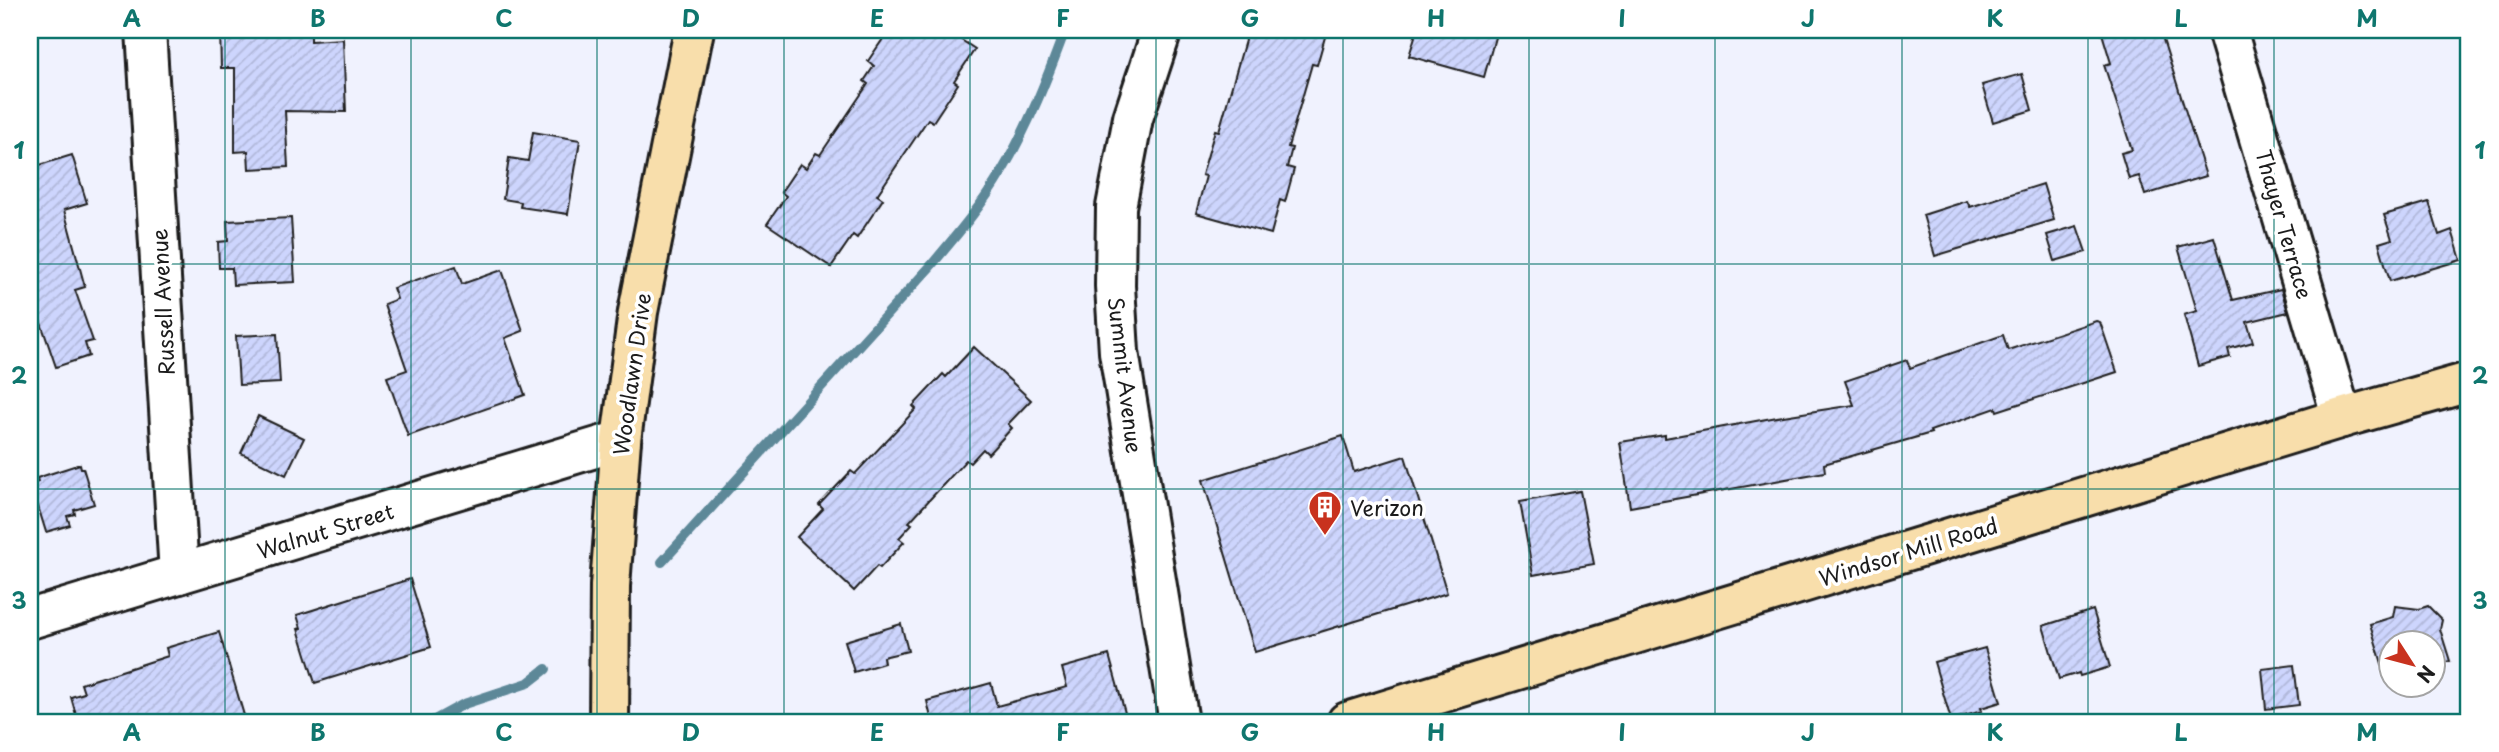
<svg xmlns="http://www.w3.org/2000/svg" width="2499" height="752" viewBox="0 0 2499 752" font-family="'Playpen Sans',sans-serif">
<defs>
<pattern id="building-hatch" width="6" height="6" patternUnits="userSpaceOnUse" patternTransform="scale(1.75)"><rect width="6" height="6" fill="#cdd5fd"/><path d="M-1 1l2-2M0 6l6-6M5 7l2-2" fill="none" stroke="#afb6d8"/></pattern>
</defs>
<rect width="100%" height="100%" fill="#f0f2fe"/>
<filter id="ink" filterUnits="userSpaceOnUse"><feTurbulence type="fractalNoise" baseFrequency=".0143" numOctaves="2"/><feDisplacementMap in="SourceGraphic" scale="14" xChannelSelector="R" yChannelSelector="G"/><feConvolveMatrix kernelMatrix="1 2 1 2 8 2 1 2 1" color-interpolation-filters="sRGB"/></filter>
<g filter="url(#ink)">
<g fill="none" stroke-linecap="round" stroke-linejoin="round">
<g stroke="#5d8898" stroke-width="10">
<path d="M662,562L929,268C955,237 981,207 1001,173C1028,127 1047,79 1065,30"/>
<polyline points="431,722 464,704 528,683 546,669"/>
</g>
</g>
<g fill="url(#building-hatch)" stroke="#1c1c1c" stroke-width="2">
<polygon points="220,30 311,30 311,41 343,39 346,112 285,111 288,167 249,169 248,151 235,152 235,68 221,68"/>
<polygon points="889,30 946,30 975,49 954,81 958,84 933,122 928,119 877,195 883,199 857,238 853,235 831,267 767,224 786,196 781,192 800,164 806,168 816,153 820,155 868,84 864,81 874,66 868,61"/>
<polygon points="1248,30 1327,30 1317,65 1312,64 1288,147 1292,148 1287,167 1294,169 1285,202 1280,200 1271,234 1196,213 1206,176 1202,175 1215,130 1219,131"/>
<polygon points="1417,30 1497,30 1484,77 1409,56"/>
<polygon points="2101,30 2160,30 2206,176 2145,195 2139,176 2129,179 2121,153 2132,150 2104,65 2111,63"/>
<polygon points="2022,74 2032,110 1993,122 1982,85"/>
<polygon points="533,132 580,140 568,214 520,207 521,202 503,199 509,158 528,161"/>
<polygon points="72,155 87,203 64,210 85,287 75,290 93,341 85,343 89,356 56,367 30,291 30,168"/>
<polygon points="2043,184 2054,220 1935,256 1923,215 1967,201 1970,207"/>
<polygon points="2429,202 2439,235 2452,230 2461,260 2390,281 2379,243 2392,239 2384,215"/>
<polygon points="291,218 295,282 233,285 232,268 219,268 218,242 228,241 227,221"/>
<polygon points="2077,226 2086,252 2055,261 2047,235"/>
<polygon points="2214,237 2233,300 2281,289 2288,312 2247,322 2253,342 2228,349 2230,357 2198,366 2184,315 2197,311 2178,247"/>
<polygon points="456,266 462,284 502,270 523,331 505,338 525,395 408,436 387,377 407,370 384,304 397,299 393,288"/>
<polygon points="2096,321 2100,322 2117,372 1997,411 1996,408 1930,431 1931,433 1824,464 1825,472 1630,507 1620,442 1665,435 1665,438 1777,417 1854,405 1845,381 1907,360 1910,368 2003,335 2008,350"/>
<polygon points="277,334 280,383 239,385 236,336"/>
<polygon points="974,347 1031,400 1008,424 1012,428 988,454 983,449 970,463 966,460 909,522 912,524 899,538 904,542 880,568 877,566 854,591 797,537 823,509 819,505 851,471 855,474 916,409 913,406 943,374 946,377"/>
<polygon points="258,416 304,438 286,475 241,453"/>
<polygon points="1343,436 1354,472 1405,456 1447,593 1255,652 1203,480"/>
<polygon points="80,464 81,468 83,468 94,504 74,510 75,514 67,516 70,525 46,532 31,484 38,482 37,478"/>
<polygon points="1580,491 1594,564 1533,575 1520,502"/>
<polygon points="410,579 431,647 315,683 298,629 301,628 297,615"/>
<polygon points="2395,606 2419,609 2428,606 2442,620 2440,629 2450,661 2432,666 2432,643 2390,643 2390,679 2387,680 2370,624 2393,617"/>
<polygon points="2093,610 2110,667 2080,676 2079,673 2059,679 2043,626"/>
<polygon points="901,624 908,651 883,657 884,663 854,672 845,641"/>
<polygon points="219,632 246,722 78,722 71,697 84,693 81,684 168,656 166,648"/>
<polygon points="1985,648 2001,702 1981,708 1982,711 1951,720 1934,662"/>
<polygon points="1109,655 1125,713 1118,716 1120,722 932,722 927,701 991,683 997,706 1067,687 1062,668"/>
<polygon points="2294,665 2299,705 2266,709 2262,669"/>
</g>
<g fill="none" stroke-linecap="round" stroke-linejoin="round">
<defs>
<g id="minor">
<polyline points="146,30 179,574"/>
<polyline points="1162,30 1133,118 1116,207 1115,286 1119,352 1179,722"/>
<polyline points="2227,30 2342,418"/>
<polyline points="30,619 621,440"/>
</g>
<g id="major">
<polyline points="609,722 610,586 621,440 638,312 694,30"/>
<polyline points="1347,722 2342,418 2469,382"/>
</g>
</defs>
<use href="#minor" stroke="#1c1c1c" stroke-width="44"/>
<use href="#major" stroke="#1c1c1c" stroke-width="44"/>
<use href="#minor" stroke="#fff" stroke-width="38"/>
<use href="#major" stroke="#f8deab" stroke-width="38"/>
</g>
</g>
<path fill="none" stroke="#0f766e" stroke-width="2" stroke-opacity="0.55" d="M225,30V722M411,30V722M597,30V722M784,30V722M970,30V722M1156,30V722M1343,30V722M1529,30V722M1715,30V722M1902,30V722M2088,30V722M2274,30V722M30,264H2469M30,489H2469"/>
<defs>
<symbol id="building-pin" viewBox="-11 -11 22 30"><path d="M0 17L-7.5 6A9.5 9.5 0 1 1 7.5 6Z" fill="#c8321e" stroke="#fff"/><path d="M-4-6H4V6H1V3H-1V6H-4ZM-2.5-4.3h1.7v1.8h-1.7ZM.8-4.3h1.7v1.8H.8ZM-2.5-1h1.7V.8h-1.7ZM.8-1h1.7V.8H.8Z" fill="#fff"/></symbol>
</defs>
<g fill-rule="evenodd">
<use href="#building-pin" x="1306" y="488" width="38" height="52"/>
</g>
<g text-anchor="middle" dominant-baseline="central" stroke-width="7" stroke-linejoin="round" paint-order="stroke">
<g font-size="21" fill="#1c1c1c" stroke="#fff">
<text transform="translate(2285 224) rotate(74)">Thayer Terrace</text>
<text transform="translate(162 302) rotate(-93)">Russell Avenue</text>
<text transform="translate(631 374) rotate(-82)">Woodlawn Drive</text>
<text transform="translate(1126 375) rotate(83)">Summit Avenue</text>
<text transform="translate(325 530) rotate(-17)">Walnut Street</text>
<text transform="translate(1908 551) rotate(-17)">Windsor Mill Road</text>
</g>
<g font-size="21" fill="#1c1c1c" stroke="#fff" text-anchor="start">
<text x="1350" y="507">Verizon</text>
</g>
</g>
<rect width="2499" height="752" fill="none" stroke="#fff" stroke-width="77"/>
<g transform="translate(2412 664) rotate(126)"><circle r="33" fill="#ffffff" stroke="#a4a4a4" stroke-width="2"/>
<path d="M0-5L12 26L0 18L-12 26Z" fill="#c8321e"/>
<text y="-10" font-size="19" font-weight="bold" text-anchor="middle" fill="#1c1c1c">N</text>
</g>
<rect x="38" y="38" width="2422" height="676" fill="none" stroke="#0f766e" stroke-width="2.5"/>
<g font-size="23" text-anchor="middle" font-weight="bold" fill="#0f766e">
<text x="132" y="27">A</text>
<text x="318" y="27">B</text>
<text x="504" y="27">C</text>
<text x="691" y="27">D</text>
<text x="877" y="27">E</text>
<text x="1063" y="27">F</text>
<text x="1250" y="27">G</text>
<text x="1436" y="27">H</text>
<text x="1622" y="27">I</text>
<text x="1808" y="27">J</text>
<text x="1995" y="27">K</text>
<text x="2181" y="27">L</text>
<text x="2367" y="27">M</text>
<text x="19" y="159">1</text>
<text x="2480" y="159">1</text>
<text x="19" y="384">2</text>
<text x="2480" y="384">2</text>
<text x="19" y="609">3</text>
<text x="2480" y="609">3</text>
<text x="132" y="741">A</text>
<text x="318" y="741">B</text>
<text x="504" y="741">C</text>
<text x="691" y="741">D</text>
<text x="877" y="741">E</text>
<text x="1063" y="741">F</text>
<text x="1250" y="741">G</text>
<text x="1436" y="741">H</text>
<text x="1622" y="741">I</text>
<text x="1808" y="741">J</text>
<text x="1995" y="741">K</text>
<text x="2181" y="741">L</text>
<text x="2367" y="741">M</text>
</g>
</svg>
